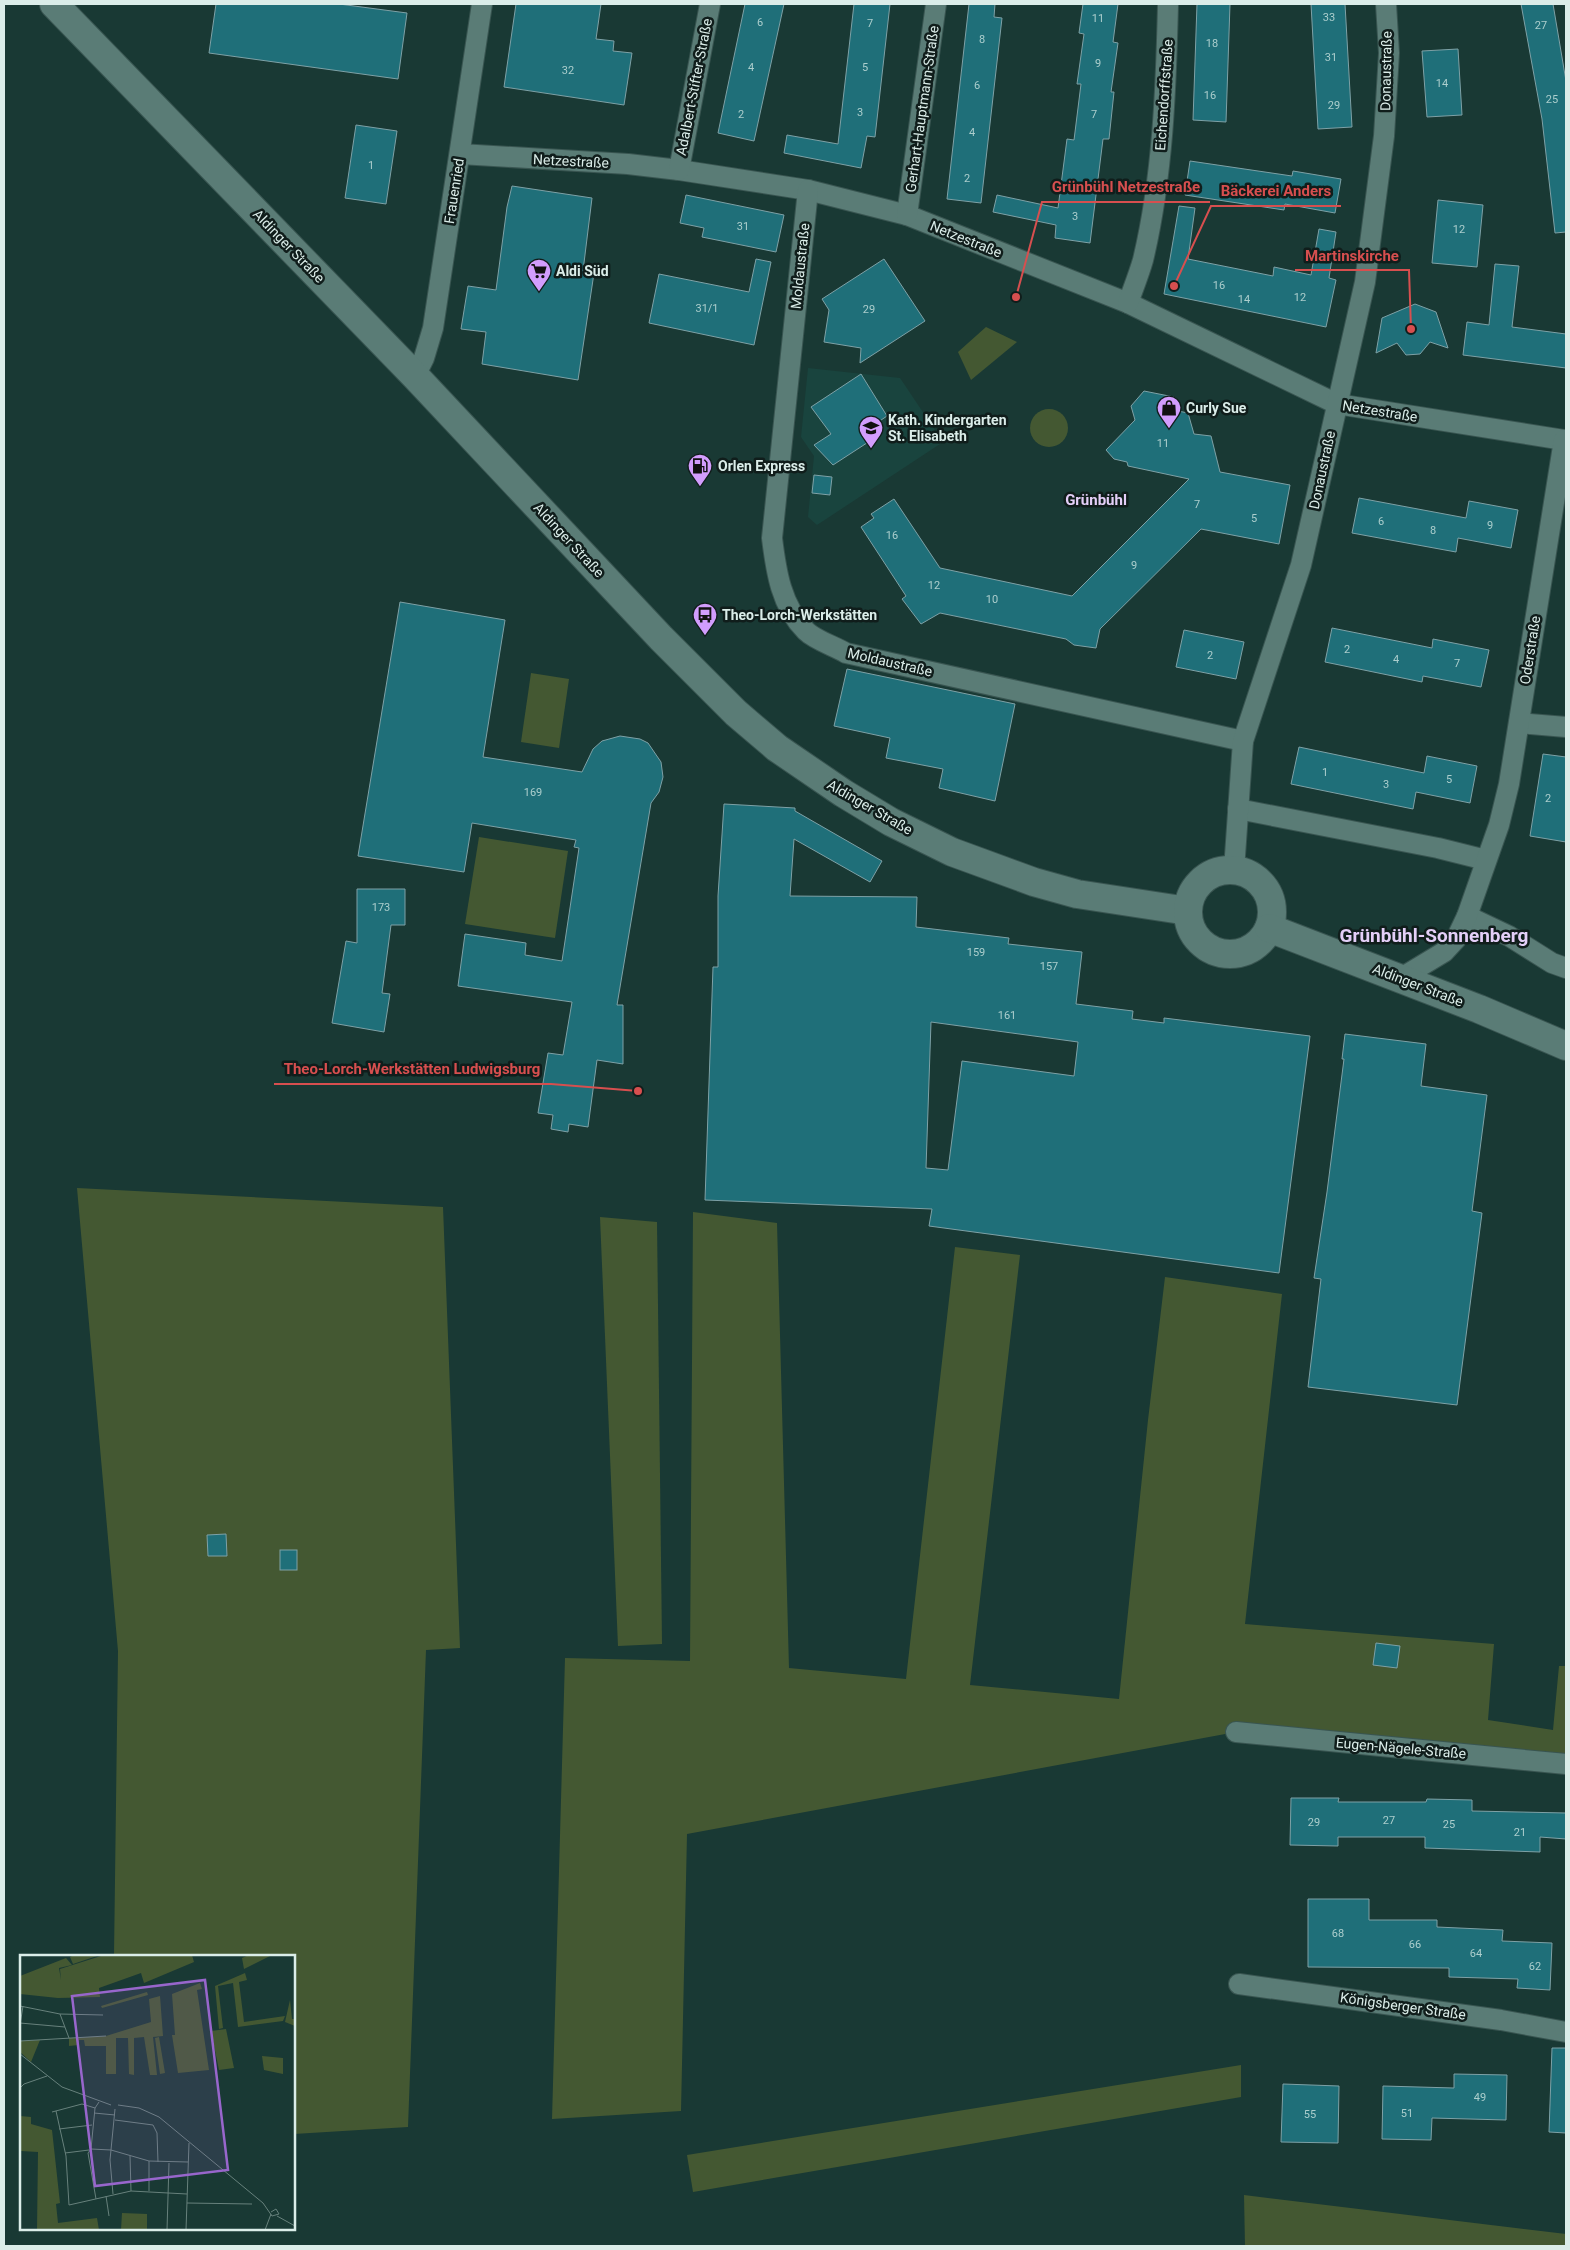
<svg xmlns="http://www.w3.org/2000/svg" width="1570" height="2250" viewBox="0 0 1570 2250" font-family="Roboto,sans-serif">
<rect width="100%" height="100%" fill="#193934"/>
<polygon fill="#19443e" points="808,368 900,378 943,442 817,525 808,517 814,456 801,437"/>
<g fill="#445832">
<polygon points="986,327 1017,342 971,380 958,352"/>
<circle cx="1049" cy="428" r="19"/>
<polygon points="531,673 569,679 559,748 521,742"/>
<polygon points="479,837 568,851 555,938 465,924"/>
<polygon points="77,1188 443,1207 460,1648 426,1650 408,2127 294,2134 294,1956 114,1956 118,1651"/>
<polygon points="693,1212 777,1223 789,1668 906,1679 955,1247 1020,1255 970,1685 1119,1699 1148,1420 1165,1277 1282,1294 1245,1624 1494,1644 1488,1720 1553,1730 1559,1666 1566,1666 1566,1764 1236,1732 687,1834 681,2111 552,2119 565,1658 690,1661"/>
<polygon points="600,1217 657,1222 662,1644 618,1646"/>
<polygon points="1241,2065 1241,2097 693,2192 687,2155"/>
<polygon points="1244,2195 1566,2234 1566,2246 1245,2246"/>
</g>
<g fill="#1f6f79" stroke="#7ea1a6" fill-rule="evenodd">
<polygon points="216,4 339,4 407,13 398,79 209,53"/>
<polygon points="516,4 601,4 596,39 614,41 613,51 632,53 624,105 504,87"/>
<polygon points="745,4 784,4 754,141 718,133"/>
<polygon points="854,4 890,4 875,137 867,136 861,168 784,153 787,135 838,144"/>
<polygon points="969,4 995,4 994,17 1002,18 981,203 947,199"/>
<polygon points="1083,4 1118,4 1113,42 1118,43 1111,92 1114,92 1109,139 1103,139 1090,243 1055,238 1056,225 993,212 997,195 1058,208 1067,139 1074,140 1081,84 1077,84 1084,34 1079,33"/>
<polygon points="1197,4 1230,4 1226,122 1193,120"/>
<polygon points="1311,4 1345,4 1352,127 1318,129"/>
<polygon points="1521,4 1553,4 1566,81 1566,232 1555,233 1542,119"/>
<polygon points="1458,49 1462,115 1427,117 1422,51"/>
<polygon points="356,125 397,131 386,204 345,198"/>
<polygon points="1190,161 1292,176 1293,171 1341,179 1335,213 1285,204 1284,210 1185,195"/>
<polygon points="512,186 592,198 583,271 594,273 578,380 482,364 486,332 461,329 468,286 496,290 507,207"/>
<polygon points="686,195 784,215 776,252 702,237 704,228 680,223"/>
<polygon points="1438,200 1483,205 1477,267 1432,263"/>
<polygon points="1179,206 1195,208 1188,259 1273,276 1274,267 1311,275 1319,229 1336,232 1329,278 1336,280 1326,327 1164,294"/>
<polygon points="756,259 771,262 754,345 649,323 659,274 749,292"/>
<polygon points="884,259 925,321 860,363 861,348 824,342 829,310 822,299"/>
<polygon points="1495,264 1519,266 1512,327 1566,334 1566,368 1463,355 1467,322 1489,325"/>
<polygon points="1415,304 1436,312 1448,348 1430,342 1420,354 1406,355 1397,343 1376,353 1382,318"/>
<polygon points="861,374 887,416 868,429 873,439 833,465 814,445 831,434 811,407"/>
<polygon points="1144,391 1174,397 1178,411 1188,413 1194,434 1211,436 1220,472 1290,485 1279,544 1201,529 1100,629 1096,648 1074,645 1066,639 940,613 921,624 902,599 906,596 861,527 874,518 871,514 894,499 940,568 1072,596 1189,479 1128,466 1127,462 1114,459 1106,450 1135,420 1131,406"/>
<polygon points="814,475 832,477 830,495 812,493"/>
<polygon points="1359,498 1466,518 1469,501 1518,510 1511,548 1458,538 1456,552 1352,533"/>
<polygon points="400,602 505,620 483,757 582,772 593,749 602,741 620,736 640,739 648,743 661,762 663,777 659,792 651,803 617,1005 623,1005 623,1064 597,1060 588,1127 569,1124 568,1132 551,1129 553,1115 538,1113 548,1053 563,1055 572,1002 458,986 465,934 526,943 525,955 562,961 579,848 574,847 576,840 472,823 464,872 358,856"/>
<polygon points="1332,628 1432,648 1433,639 1489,650 1481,687 1423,676 1422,682 1325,662"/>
<polygon points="1184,630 1244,642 1236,679 1176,667"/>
<polygon points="847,669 1015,704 995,801 939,788 943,769 886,758 890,738 834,726"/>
<polygon points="1299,747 1424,773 1427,756 1477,766 1470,803 1416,792 1413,809 1291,784"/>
<polygon points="1543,754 1566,757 1566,842 1530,836"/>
<path d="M724,804L795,808V811L882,861L870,882L794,839L790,896L917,897L916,927L1009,938L1008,944L1082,952L1076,1004L1133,1011L1132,1019L1164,1023V1018L1310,1036L1279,1273L929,1226L932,1209L705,1200L713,967H718V896ZM931,1022L1078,1042L1074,1076L962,1061L948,1170L926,1168Z"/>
<polygon points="357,889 405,889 405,925 391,925 382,993 390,994 384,1032 332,1023 346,941 357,943"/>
<polygon points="1345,1034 1426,1044 1421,1086 1487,1095 1472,1211 1482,1213 1457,1405 1308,1387 1321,1279 1314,1278 1327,1192 1344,1059 1342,1059"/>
<polygon points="226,1534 227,1556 208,1556 207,1535"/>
<rect x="280" y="1550" width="17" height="20"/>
<polygon points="1376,1643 1400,1646 1397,1668 1373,1665"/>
<polygon points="1291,1798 1339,1798 1338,1802 1426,1802 1427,1799 1472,1800 1472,1811 1566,1813 1566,1839 1540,1837 1540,1852 1425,1848 1425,1837 1338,1837 1338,1846 1290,1845"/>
<polygon points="1308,1899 1369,1899 1369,1920 1437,1920 1437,1927 1503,1930 1502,1941 1552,1943 1550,1990 1517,1988 1518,1979 1449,1977 1449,1968 1308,1967"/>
<polygon points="1552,2048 1566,2048 1566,2133 1549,2132"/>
<polygon points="1454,2074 1507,2075 1506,2120 1432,2118 1431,2140 1382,2139 1383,2086 1454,2088"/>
<polygon points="1283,2084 1339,2086 1338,2143 1281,2142"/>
</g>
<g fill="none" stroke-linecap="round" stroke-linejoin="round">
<defs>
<g id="street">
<polyline points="460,154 628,164 679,170 808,190 907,215 1128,303 1337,404 1564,440"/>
<polyline points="679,170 710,4"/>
<path d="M808,190L772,538C776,571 781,606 806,631C815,640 834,646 846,653L1243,741"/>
<polyline points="907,215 936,4"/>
<path d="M1128,303C1133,289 1139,274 1143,260C1163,176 1166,89 1168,4"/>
<polyline points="415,376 424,358 433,328 482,4"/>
<polyline points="1519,723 1566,727"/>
<polyline points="1238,809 1438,848 1486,860"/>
<polyline points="1234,870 1243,741 1301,565 1365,282 1384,136 1389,53 1386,4"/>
<polyline points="1467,916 1509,936 1552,963 1566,968"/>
<polyline points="1401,978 1444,952 1456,939 1467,916 1499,825 1509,784 1564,440 1566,440"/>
<polyline points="1236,1732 1566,1764"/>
<polyline points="1239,1984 1501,2020 1566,2032"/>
</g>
<g id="secondary">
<polyline points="54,4 415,376 661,638 736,713 777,748 843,793 891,822 952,852 1034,882 1077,894 1188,911"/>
<circle cx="1230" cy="912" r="42"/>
<polyline points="1269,928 1479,1009 1566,1046"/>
</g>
</defs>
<use href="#street" stroke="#395551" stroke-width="22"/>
<use href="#secondary" stroke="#395551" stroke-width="30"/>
<use href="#street" stroke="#5a7c76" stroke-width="20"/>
<use href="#secondary" stroke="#5a7c76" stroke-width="28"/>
</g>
<defs>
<symbol id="supermarket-pin" viewBox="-11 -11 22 30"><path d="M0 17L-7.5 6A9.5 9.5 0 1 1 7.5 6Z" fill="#d29dfd" stroke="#101d1b"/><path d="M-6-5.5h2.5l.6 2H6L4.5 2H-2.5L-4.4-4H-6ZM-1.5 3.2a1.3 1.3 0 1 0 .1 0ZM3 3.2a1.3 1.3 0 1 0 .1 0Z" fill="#111"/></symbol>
<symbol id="shop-pin" viewBox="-11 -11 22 30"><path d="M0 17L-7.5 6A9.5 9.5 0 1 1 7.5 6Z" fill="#d29dfd" stroke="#101d1b"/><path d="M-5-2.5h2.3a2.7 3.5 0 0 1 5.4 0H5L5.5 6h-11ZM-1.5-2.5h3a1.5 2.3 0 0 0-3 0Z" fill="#111"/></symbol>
<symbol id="school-pin" viewBox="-11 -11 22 30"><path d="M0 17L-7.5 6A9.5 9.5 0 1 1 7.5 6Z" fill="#d29dfd" stroke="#101d1b"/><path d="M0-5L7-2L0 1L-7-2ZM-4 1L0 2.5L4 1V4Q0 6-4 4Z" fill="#111"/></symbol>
<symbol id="fuel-pin" viewBox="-11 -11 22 30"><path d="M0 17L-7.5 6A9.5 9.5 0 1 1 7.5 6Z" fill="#d29dfd" stroke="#101d1b"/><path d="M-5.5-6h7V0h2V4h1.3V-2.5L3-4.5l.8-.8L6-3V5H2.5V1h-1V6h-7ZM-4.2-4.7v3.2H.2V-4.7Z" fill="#111"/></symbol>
<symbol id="bus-pin" viewBox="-11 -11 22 30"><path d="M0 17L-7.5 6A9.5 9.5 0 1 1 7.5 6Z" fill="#d29dfd" stroke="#101d1b"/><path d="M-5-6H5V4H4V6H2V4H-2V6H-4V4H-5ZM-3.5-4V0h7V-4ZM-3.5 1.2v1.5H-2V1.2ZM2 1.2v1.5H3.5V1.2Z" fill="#111"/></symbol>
</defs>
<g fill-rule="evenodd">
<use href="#supermarket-pin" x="525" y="257" width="28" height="38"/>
<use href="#shop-pin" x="1155" y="394" width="28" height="38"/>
<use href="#school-pin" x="857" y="414" width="28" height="38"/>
<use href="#fuel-pin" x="686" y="452" width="28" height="38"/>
<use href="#bus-pin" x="691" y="601" width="28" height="38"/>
</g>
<g text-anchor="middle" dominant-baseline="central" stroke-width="5" stroke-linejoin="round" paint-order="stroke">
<g font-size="11" fill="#accecd">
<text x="1329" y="17">33</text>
<text x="1098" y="18">11</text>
<text x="760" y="22">6</text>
<text x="870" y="23">7</text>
<text x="1541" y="25">27</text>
<text x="982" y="39">8</text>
<text x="1212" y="43">18</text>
<text x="1331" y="57">31</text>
<text x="1098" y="63">9</text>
<text x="751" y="67">4</text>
<text x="865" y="67">5</text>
<text x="568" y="70">32</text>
<text x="1442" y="83">14</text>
<text x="977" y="85">6</text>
<text x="1210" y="95">16</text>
<text x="1552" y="99">25</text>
<text x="1334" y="105">29</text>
<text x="860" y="112">3</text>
<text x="741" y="114">2</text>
<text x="1094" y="114">7</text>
<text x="972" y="132">4</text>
<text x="371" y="165">1</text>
<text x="967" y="178">2</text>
<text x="1075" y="216">3</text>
<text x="743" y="226">31</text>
<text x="1459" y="229">12</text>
<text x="1219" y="285">16</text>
<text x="1300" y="297">12</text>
<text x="1244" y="299">14</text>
<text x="707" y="308">31/1</text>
<text x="869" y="309">29</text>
<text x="1163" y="443">11</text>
<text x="1197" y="504">7</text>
<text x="1254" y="518">5</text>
<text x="1381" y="521">6</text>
<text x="1490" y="525">9</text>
<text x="1433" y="530">8</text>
<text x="892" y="535">16</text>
<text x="1134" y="565">9</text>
<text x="934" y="585">12</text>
<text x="992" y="599">10</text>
<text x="1347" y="649">2</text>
<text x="1210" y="655">2</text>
<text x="1396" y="659">4</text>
<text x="1457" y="663">7</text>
<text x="1325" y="772">1</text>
<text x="1449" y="779">5</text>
<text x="1386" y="784">3</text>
<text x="533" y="792">169</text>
<text x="1548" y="798">2</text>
<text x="381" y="907">173</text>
<text x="976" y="952">159</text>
<text x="1049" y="966">157</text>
<text x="1007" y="1015">161</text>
<text x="1389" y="1820">27</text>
<text x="1314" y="1822">29</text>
<text x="1449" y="1824">25</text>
<text x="1520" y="1832">21</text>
<text x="1338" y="1933">68</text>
<text x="1415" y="1944">66</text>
<text x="1476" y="1953">64</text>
<text x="1535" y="1966">62</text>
<text x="1480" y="2097">49</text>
<text x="1407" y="2113">51</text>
<text x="1310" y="2114">55</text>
</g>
<g font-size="14" fill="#dbede9" stroke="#101d1b">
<text transform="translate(1386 71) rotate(-89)">Donaustraße</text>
<text transform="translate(694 87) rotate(-79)">Adalbert-Stifter-Straße</text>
<text transform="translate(1164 95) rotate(-86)">Eichendorffstraße</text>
<text transform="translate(922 109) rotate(-82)">Gerhart-Hauptmann-Straße</text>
<text transform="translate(571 161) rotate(3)">Netzestraße</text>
<text transform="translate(454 191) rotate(-81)">Frauenried</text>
<text transform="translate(966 239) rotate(22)">Netzestraße</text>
<text transform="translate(289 246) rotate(46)">Aldinger Straße</text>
<text transform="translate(800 266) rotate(-84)">Moldaustraße</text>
<text transform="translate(1380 411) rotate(9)">Netzestraße</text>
<text transform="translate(1322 470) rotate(-78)">Donaustraße</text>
<text transform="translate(569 540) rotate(47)">Aldinger Straße</text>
<text transform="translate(1530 650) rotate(-81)">Oderstraße</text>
<text transform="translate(890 662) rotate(13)">Moldaustraße</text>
<text transform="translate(870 807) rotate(30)">Aldinger Straße</text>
<text transform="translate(1418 985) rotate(21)">Aldinger Straße</text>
<text transform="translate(1401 1748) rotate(5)">Eugen-Nägele-Straße</text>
<text transform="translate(1403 2006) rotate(8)">Königsberger Straße</text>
</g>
<g font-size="14" font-weight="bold" fill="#dbede9" stroke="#101d1b" text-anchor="start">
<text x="556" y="271">Aldi Süd</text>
<text x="1186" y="408">Curly Sue</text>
<text x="888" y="420">Kath. Kindergarten<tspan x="888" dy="16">St. Elisabeth</tspan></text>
<text x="718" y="466">Orlen Express</text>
<text x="722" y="615">Theo-Lorch-Werkstätten</text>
</g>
<g font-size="15" font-weight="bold" fill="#e4cff8" stroke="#101d1b">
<text x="1096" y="500">Grünbühl</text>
</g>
<g font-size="19" font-weight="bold" fill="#e4cff8" stroke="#101d1b">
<text x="1434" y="935">Grünbühl-Sonnenberg</text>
</g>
</g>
<g transform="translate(20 1955)">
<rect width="275" height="275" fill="#193934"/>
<path d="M54,0H80L53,9L50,2ZM84,0H172L174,7L124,28L121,18L79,33L80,42L38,43L0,39V21L46,3L52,10L39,13L41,25L40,14ZM229,0H252L224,14L222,3ZM225,18L227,25L219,27L224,67L265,61L263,66L218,72L213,28L198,31L203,73L199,74L195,31ZM180,28L182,34L177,35L189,115L158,118L152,80H155L152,39ZM127,37L128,40L82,53L81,51ZM140,41L143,81L133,82L137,120H130L124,82L114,83V120L109,119L108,83H96V119H86V91H65L64,85H59V90L49,91V83L86,81L131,67L129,44ZM270,45L272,64H275V71L265,67ZM206,74L214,113L199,115L191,76ZM139,82L145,118L140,119L135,83ZM20,85L11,107L0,97V86ZM242,101L263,103V119L244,115ZM0,161L11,162V169L32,175L40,248L36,249L38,268L77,263L79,275H17L18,197L1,196L0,226ZM102,258L127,259V275H101Z" fill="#445832"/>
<path fill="none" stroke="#67817c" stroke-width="1" d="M0,51L40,59L83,60M40,59L49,83M0,68L45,72M0,70L3,51M0,86L86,81M0,99L42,132L91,150M0,133L4,129L27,121M98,150L119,153L139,162L243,248L252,261L259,259L256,254L251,257M36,156L46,201L49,250L111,236L167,239M32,157L62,149L75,153M74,158L95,160M95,165L133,170L137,178L138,207M39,174L72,170M71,194L91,195L129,206L168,207M45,198L69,195M110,201L111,236M129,236V206M93,239L90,205L95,154M86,241L89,261M76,244L68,198L71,194L75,153L79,147M167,248L232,249M257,261L275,271M147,275L149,208M166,275L169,188M245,275L251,259"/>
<path fill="#9866cc" fill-opacity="0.15" stroke="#9866cc" stroke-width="2.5" d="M185,25L208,215L75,231L52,41Z"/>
<rect width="275" height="275" fill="none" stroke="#dbede9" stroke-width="2.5"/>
</g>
<path fill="none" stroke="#d74f4f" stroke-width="2" d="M1016 297L1042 202H1210M1174 286L1211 206H1341M1411 329L1409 270H1295M638 1091L551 1084H274"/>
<g fill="#d74f4f" stroke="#101d1b" stroke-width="2">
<circle cx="1016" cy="297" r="5"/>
<circle cx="1174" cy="286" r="5"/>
<circle cx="1411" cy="329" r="5"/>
<circle cx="638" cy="1091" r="5"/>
</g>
<g font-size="15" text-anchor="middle" font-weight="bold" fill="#d74f4f" stroke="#101d1b" stroke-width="5" stroke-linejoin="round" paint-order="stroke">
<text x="1126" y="192">Grünbühl Netzestraße</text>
<text x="1276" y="196">Bäckerei Anders</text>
<text x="1352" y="261">Martinskirche</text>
<text x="412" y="1074">Theo-Lorch-Werkstätten Ludwigsburg</text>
</g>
<rect width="1570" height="2250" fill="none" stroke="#dbede9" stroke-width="10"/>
</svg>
